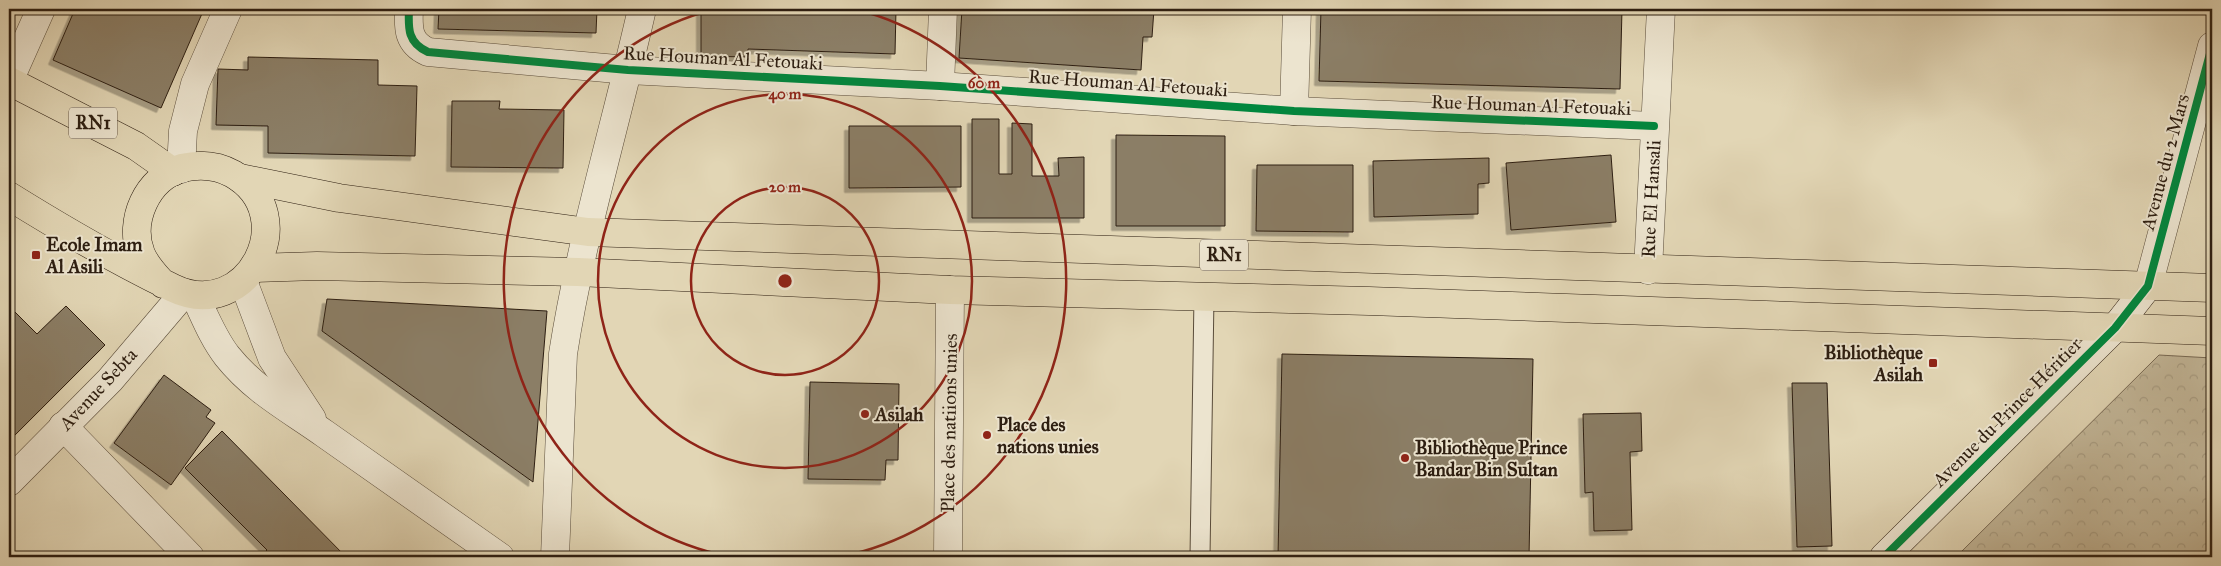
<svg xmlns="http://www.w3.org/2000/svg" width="2221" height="566" viewBox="0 0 2221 566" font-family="'IM FELL Great Primer',serif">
<defs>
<pattern id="park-crowns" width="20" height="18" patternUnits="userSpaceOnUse" patternTransform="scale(1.25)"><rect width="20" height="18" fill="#c3b799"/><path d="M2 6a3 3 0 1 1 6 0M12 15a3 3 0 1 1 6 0" fill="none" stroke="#a89d83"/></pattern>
<filter id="shadow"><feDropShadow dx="-4.5" dy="4.5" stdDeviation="0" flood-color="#0004"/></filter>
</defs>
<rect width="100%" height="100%" fill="#e2d6b5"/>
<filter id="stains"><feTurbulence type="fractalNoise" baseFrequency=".004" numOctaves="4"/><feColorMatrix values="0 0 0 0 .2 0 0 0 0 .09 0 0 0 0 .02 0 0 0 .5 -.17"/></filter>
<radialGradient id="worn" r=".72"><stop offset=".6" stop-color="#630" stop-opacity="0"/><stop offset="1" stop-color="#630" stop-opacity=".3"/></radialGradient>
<polygon fill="url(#park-crowns)" stroke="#786a55" points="2159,355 2212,358 2212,557 1956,557"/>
<g fill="#8b7e66" stroke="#2d1e11" filter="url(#shadow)">
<polygon points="75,9 204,9 161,108 53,60"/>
<polygon points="439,9 597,9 596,33 438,29"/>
<polygon points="701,9 896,9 895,54 748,49 748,57 701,56"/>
<polygon points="962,9 1097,9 1096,12 1116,14 1116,9 1154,9 1152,37 1143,37 1141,70 959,58"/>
<polygon points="1321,9 1622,9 1620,89 1319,81"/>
<polygon points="248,57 378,60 378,85 417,86 415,156 268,153 268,126 216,125 218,69 248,70"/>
<polygon points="452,101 500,101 499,109 564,110 563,168 451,167"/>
<polygon points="972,119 999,119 999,174 1012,174 1012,123 1032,124 1032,176 1059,176 1058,158 1084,157 1084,218 972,218"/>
<polygon points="849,126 961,126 961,187 849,188"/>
<polygon points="1116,135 1225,136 1225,226 1116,226"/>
<polygon points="1611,155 1616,222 1511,230 1506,163"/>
<polygon points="1489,158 1489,183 1478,184 1478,214 1374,217 1373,161"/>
<polygon points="1257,165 1353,165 1353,232 1256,231"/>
<polygon points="327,299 547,311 533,482 322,331"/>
<polygon points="9,306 37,334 66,306 105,345 9,441"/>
<polygon points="1282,354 1533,359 1529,557 1278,557"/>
<polygon points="164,375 211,410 206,417 215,423 171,485 114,443"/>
<polygon points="810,382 899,384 898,460 886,460 885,480 808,479"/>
<polygon points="1792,383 1827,383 1832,546 1797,547"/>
<polygon points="1641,413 1642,451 1630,452 1632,530 1594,531 1593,492 1585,493 1583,414"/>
<polygon points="222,431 346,557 260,557 267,550 185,468"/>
</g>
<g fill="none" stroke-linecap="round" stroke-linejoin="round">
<defs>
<polyline id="lane" points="1200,557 1204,296"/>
<g id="street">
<path d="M409,9C408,29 408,43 428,52L628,70L940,86L1294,111L1654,126"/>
<polyline points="9,81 41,9"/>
<polyline points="940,86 943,9"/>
<polyline points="1294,111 1297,9"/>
<polyline points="181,169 183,131 195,84 228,9"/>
<polyline points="1648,270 1661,9"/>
<polyline points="243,281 272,358 312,419"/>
<polyline points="2148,286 2212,46"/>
<path d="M195,296C205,317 213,338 227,356C255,391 290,409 325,434C383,475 441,516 500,557"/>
<polyline points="63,426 190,557"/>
<polyline points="9,482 110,380 184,293"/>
<path d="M555,557L563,354C581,238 616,124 642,9"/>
<polyline points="948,557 950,290"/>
</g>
<polyline id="secondary" points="1884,557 2115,328 2148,286"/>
<g id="primary">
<polyline points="9,81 136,146 173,172"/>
<polyline points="240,178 339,198 588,232 2212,288"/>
<path d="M9,196C62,229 117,261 173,288C248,324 304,215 233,174C217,165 199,164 182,168C147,178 128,221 141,254C146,266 154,274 163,284"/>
<polyline points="255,268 317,266 578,272 950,290 1369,301 2212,331"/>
</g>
</defs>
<use href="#lane" stroke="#5a4c3a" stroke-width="21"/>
<use href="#street" stroke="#5a4c3a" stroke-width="29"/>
<use href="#secondary" stroke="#2d1e11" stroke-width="29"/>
<use href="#primary" stroke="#2d1e11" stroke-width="29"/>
<use href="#lane" stroke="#ece4cf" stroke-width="19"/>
<use href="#street" stroke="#ece4cf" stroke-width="28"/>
<use href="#secondary" stroke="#ece4cf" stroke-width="28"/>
<use href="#primary" stroke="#e2d6b5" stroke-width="28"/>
<defs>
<g id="cycleway">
<path d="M409,9C408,29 408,43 428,52L628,70L940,86L1294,111L1654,126"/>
<polyline points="1884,557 2115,328 2148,286 2212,46"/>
</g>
</defs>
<use href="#cycleway" stroke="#ece4cf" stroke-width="11"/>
<use href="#cycleway" stroke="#00873e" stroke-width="8"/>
</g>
<g fill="none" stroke="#8f2418" stroke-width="2.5">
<circle cx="785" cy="281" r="94"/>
<circle cx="785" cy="281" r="187"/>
<path d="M731 557A281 281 0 0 1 715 9M855 9A281 281 0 0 1 839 557"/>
</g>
<g fill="#8f2418" stroke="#ece4cf" stroke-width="2">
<rect x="31" y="250" width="10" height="10" rx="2.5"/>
<rect x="1928" y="358" width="10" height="10" rx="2.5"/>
<circle cx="865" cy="414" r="5"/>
<circle cx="987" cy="435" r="5"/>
<circle cx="1405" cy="458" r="5"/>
</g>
<g text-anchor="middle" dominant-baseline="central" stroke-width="4" stroke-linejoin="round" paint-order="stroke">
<g fill="#ece4cf" stroke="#66594a" stroke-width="1">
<rect x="69" y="107.5" width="48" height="31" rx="4"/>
<rect x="1200" y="239.5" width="48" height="31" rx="4"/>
</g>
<g font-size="18" font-weight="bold" fill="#2d1e11">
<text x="93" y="123">RN1</text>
<text x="1224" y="255">RN1</text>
</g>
<g font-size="19" fill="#2d1e11" stroke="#ece4cf">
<text transform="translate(723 58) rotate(3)">Rue Houman Al Fetouaki</text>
<text transform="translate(1128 83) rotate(4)">Rue Houman Al Fetouaki</text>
<text transform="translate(1531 105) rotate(2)">Rue Houman Al Fetouaki</text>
<text transform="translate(2165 162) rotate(-75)">Avenue du 2 Mars</text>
<text transform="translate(1651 199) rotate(-87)">Rue El Hansali</text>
<text transform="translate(98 389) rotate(-47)">Avenue Sebta</text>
<text transform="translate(2007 412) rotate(-45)">Avenue du Prince Héritier</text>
<text transform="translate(949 423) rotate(-89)">Place des natiions unies</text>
</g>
<g font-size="19" font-weight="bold" fill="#2d1e11" stroke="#ece4cf" text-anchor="start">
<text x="46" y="244">Ecole Imam<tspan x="46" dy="22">Al Asili</tspan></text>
<text x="1923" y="352" text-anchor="end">Bibliothèque<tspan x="1923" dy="22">Asilah</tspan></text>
<text x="875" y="414">Asilah</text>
<text x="997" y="424">Place des<tspan x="997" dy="22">nations unies</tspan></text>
<text x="1415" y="447">Bibliothèque Prince<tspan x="1415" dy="22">Bandar Bin Sultan</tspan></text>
</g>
</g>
<circle cx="785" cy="281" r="8" fill="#8f2418" stroke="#ece4cf" stroke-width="2.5"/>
<g font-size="15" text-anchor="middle" font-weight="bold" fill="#8f2418" stroke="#ece4cf" stroke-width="4" stroke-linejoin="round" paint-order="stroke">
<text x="984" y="88">60 m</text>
<text x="785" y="99">40 m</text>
<text x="785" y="192">20 m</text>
</g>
<rect width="2221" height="566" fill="none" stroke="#e2d6b5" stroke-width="30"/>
<rect x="10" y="10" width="2201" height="546" fill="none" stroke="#2d1e11" stroke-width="2.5"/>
<rect x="15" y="15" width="2191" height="536" fill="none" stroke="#2d1e11"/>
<rect width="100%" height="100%" filter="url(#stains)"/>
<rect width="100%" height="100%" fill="url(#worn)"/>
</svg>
